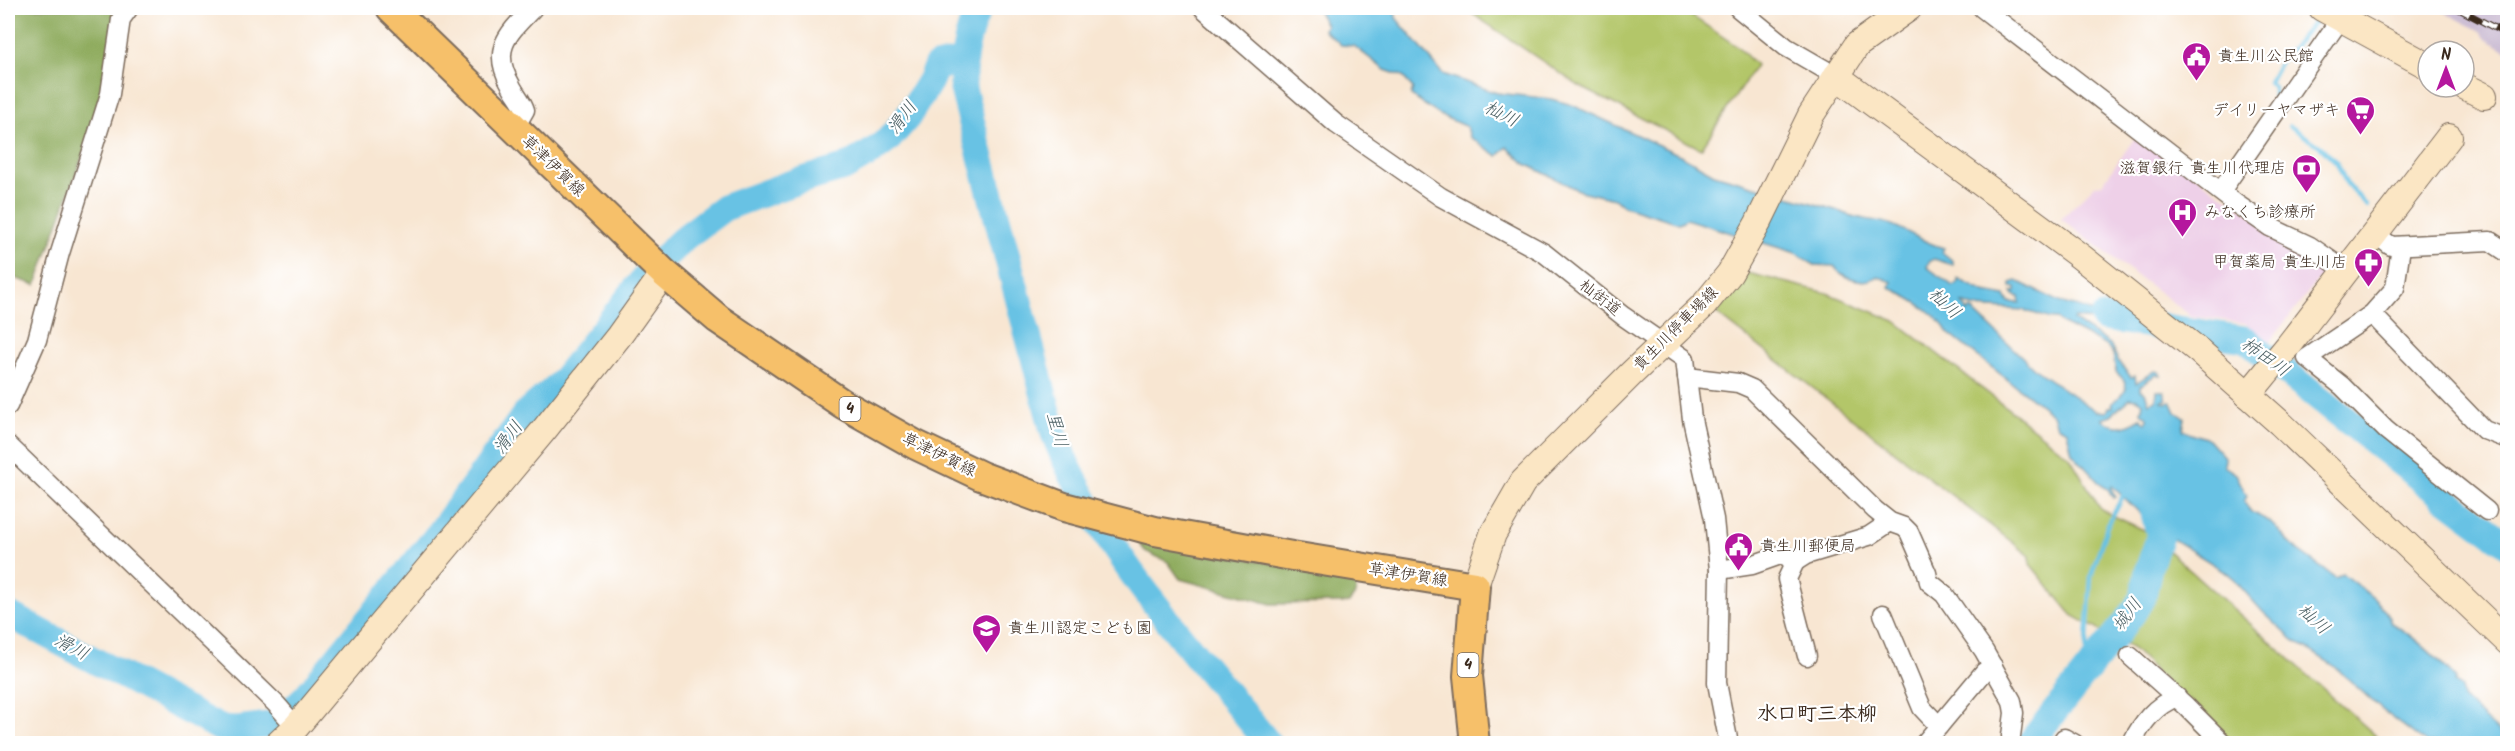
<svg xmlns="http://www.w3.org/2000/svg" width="2515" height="751" viewBox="0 0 2515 751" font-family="Kalam,'Klee One',sans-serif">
<rect width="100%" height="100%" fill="#fff"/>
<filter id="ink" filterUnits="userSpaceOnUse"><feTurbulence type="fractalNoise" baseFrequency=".0167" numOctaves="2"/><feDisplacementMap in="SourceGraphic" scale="12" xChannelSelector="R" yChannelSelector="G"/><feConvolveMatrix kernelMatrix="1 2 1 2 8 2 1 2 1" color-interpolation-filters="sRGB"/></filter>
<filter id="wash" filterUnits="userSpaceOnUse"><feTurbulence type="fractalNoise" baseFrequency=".008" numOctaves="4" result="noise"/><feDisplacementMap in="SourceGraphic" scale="24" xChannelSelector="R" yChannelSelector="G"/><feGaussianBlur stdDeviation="1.35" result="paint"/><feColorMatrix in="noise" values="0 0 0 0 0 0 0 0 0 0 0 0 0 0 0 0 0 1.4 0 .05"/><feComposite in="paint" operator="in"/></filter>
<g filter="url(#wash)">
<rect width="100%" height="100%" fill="#f8e6d2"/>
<polygon fill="#eed0e8" points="2137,135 2327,268 2270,341 2245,323 2191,316 2061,219 2095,185 2102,184"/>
<polygon fill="#ccbed4" points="2437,8 2507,8 2507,51 2486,39 2480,31"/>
<g fill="#b3c669" stroke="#777844" stroke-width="1.5">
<polygon points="1464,8 1680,8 1738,47 1756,65 1701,149 1579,86"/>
<polygon points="1748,273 1827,293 1895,321 2070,457 2101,510 2146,531 2384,743 2228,743 2133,649 2072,615 2030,564 2030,556 1716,313"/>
</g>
<g fill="#8eab5d" stroke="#646a3e" stroke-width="1.5">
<polygon points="8,8 125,8 104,96 36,285 8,276"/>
<polygon points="1136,539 1356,578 1356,593 1349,603 1271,604 1180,579 1168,562 1145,551"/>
</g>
<path fill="#67c2e4" stroke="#517681" stroke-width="1.5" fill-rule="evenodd" d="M1316,8H1395L1396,18L1443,74L1497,93L1551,99L1572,105L1682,156L1714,174L1842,212C1857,221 1875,218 1892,225C1910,232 1926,244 1944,248L1942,252L1953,261V265L1934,259L1929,262L1927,267L1953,286L1958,282V279L1984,292L2005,296L2009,302L2020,303L2019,297L2013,295L2012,292H2016V288L2011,287V283L2017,281L2066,305C2077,304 2083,310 2094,312C2111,315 2128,312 2141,325L2074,318L2073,320L2110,344L2120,364L2131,377L2135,376L2136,383L2154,371L2159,372L2161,376L2155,375L2140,386V390L2145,392L2149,403L2156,400L2157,391H2164L2167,400L2161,401L2167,403L2171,401L2176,412L2185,418L2183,430L2208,439L2225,458L2224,466L2236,474L2247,496L2244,502L2251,512L2269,521L2298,551L2336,578L2343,574C2359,588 2385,602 2391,623C2416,637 2437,658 2456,679L2455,682L2462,688L2463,699L2507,740V743H2426L2381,709L2333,665L2293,640L2263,612L2229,574L2171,538L2146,519L2112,486L2111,488L2115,497L2113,498L2108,489L2101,485L2072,453L2067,431L2057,426L2053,415L1948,333C1937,312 1910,299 1890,287L1892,282L1877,276C1866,286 1842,278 1834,266L1814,265L1796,253L1686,219L1679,223L1624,206L1614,199L1580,191L1526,164L1507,147L1498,156L1470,137L1467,127L1440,115L1411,96L1413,88L1402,76L1385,70L1354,46L1341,45C1336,39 1329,36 1324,30L1326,25ZM1963,303L1973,307L2024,310L2026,312C2038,312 2045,320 2057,319L2063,324L2107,346L2113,354L2116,372L2124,380L2126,388L2121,396L2112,402L2113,407H2109L2107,412L2096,411L2036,370L1971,309L1968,312ZM2130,398L2137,399L2143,403L2141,412L2148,418L2146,423L2141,418C2127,427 2114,431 2102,418L2111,415Z"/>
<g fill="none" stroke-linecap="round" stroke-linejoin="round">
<g stroke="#67c2e4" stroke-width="4.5">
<polyline points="2274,102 2274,87 2269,82 2278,65 2318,18"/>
<polyline points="2290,126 2321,147 2337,163 2346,183 2367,206"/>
<polyline points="2254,346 2262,338"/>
<polyline points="2085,674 2091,576 2107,526 2125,492"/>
</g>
<g stroke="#67c2e4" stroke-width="27">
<path d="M979,8C966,35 962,59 963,89L1054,434C1098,549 1192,649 1269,744"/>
<polyline points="2103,318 2245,339 2433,489 2508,545"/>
<polyline points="8,614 220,728 237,729 276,724 306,696 441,531 526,413 560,384 649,272 684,238 724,208 789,184 844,168 872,152 888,140 907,118 930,81 936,67 963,61"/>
<polyline points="2029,744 2133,613 2143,596 2149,567 2160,536 2149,494"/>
</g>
</g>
</g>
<g filter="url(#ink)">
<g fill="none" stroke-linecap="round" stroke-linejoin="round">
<defs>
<g id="street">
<polyline points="1203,8 1336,124 1441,197 1544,253 1623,316 1685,359 1692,419 1714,519 1719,570 1717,683 1729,744"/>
<polyline points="1738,8 1786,47 1836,76"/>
<polyline points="1982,8 2235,203 2270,227 2310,246 2346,271"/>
<path d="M514,129L525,110C522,100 515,94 511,85C490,49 508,34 533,8"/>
<polyline points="2221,191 2341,18"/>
<polyline points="2375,234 2391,246 2490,241 2508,253"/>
<polyline points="2401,247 2395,288 2372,314 2307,358 2342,386 2386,430 2487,511"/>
<polyline points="2372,314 2484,430 2508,439"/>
<polyline points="1687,377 1738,383 1752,389 1875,510 1890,522 1904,527 1909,532 1927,573 1929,582 1944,594 1984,651 2012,701 2014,713 2011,736"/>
<polyline points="8,406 37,340 60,253 110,94 121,19 129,8"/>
<polyline points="8,445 276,704 296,727"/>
<polyline points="1795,562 1787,579 1807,656"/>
<polyline points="1719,570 1752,565 1783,554 1795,562 1806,555 1869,536 1890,522"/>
<polyline points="1883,614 1922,708 1939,726"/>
<polyline points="2130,656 2186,706 2224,744"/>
<polyline points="1924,744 1984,672 1993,666"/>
<polyline points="2061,744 2064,738 2075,744"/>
<path d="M2131,744C2142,723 2155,705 2177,697"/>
</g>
<g id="secondary">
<polyline points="2322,8 2428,66"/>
<polyline points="1836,76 2081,257 2199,351 2280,423 2508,642"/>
<polyline points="2464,86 2484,96"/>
<polyline points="2248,395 2289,345 2449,137"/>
<polyline points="1475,586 1493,534 1523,482 1632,373 1704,305 1730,273 1758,223 1811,115 1857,45 1909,8"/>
<polyline points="278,744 296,727 544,430 619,336 664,273"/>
</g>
<polyline id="primary" points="391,8 664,273 718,319 843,404 916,445 981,476 1064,507 1155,531 1292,556 1475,586 1468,676 1475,744"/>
</defs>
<use href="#street" stroke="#7d6c5d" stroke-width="21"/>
<use href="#secondary" stroke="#7d6c5d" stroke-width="28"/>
<use href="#primary" stroke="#7d6c5d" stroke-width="32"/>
<use href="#street" stroke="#fff" stroke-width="18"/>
<use href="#secondary" stroke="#fbe6c4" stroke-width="26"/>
<use href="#primary" stroke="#f6c06b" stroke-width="28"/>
<defs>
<g id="rail">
<polyline points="2457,8 2508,35"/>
<polyline points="2493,8 2508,16"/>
</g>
</defs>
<use href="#rail" stroke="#3b2a1e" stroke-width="7"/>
<use href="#rail" stroke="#fff" stroke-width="4.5" stroke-dasharray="14" stroke-linecap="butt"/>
</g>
</g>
<defs>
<symbol id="civic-pin" viewBox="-11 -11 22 30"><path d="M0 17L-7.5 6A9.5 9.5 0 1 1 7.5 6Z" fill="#b5179e" stroke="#fff"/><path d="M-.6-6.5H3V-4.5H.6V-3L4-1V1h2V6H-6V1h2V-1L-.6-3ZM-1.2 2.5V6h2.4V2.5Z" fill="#fff"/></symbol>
<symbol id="supermarket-pin" viewBox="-11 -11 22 30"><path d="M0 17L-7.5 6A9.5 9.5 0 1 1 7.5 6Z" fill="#b5179e" stroke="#fff"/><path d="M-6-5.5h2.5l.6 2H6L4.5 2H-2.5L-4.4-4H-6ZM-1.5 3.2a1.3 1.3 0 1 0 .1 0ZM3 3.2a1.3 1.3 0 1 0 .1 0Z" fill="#fff"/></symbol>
<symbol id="bank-pin" viewBox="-11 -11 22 30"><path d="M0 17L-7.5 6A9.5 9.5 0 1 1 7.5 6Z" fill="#b5179e" stroke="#fff"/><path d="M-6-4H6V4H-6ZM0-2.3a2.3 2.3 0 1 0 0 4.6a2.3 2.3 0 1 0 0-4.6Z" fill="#fff"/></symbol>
<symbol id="hospital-pin" viewBox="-11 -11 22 30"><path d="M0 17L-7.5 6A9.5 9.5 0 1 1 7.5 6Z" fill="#b5179e" stroke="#fff"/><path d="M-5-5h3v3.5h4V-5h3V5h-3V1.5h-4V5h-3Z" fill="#fff"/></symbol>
<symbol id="pharmacy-pin" viewBox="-11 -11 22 30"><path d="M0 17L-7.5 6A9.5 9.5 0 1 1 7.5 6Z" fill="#b5179e" stroke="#fff"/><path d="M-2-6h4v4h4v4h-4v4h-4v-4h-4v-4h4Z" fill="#fff"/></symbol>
<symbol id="school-pin" viewBox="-11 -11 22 30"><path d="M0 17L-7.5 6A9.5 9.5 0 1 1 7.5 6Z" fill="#b5179e" stroke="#fff"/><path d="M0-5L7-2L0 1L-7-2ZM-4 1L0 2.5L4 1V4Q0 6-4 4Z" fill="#fff"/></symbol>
</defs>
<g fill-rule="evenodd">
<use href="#civic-pin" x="2180" y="40" width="33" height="45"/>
<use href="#supermarket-pin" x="2344" y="94" width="33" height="45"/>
<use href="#bank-pin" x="2290" y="152" width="33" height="45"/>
<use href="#hospital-pin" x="2166" y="196" width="33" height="45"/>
<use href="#pharmacy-pin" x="2352" y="246" width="33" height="45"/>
<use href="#civic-pin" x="1722" y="530" width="33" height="45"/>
<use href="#school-pin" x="970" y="612" width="33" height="45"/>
</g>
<g text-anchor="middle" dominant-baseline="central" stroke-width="4.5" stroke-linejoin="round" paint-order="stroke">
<g fill="#fff" stroke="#766a62" stroke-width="1.5">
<rect x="839.5" y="397" width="21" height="24" rx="4.5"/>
<rect x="1457.5" y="653" width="21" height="24" rx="4.5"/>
</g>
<g font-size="15" font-weight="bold" fill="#3b2a1e">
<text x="850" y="409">4</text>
<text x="1468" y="665">4</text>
</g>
<g font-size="16" fill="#3b2a1e" stroke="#fff" text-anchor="start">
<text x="2218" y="56">貴生川公民館</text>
<text x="2340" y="110" text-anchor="end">デイリーヤマザキ</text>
<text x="2286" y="168" text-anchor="end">滋賀銀行 貴生川代理店</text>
<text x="2204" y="212">みなくち診療所</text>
<text x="2347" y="262" text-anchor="end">甲賀薬局 貴生川店</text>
<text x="1760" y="546">貴生川郵便局</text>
<text x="1008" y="628">貴生川認定こども園</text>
</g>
<g font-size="16" fill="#3b2a1e" stroke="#fff">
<text transform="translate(553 166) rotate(44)">草津伊賀線</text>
<text transform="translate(1600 298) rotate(38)">杣街道</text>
<text transform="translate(1676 329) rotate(-45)">貴生川停車場線</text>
<text transform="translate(939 455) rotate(26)">草津伊賀線</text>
<text transform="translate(1408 575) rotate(9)">草津伊賀線</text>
</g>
<g font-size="18" font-style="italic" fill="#4a5f63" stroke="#fff">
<text transform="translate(1501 115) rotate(27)">杣川</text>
<text transform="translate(903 118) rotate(-54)">滑川</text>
<text transform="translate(1944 304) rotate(43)">杣川</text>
<text transform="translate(2265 358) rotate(35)">柿田川</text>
<text transform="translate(1056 430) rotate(75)">里川</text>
<text transform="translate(509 438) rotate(-54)">滑川</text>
<text transform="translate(2128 615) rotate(-53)">城川</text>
<text transform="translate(2313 620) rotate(42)">杣川</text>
<text transform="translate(71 648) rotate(28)">滑川</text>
</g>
<g font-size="20" font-weight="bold" fill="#3b2a1e" stroke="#fff">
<text x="1817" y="715">水口町三本柳</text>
</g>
</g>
<rect width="2515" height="751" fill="none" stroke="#fff" stroke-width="30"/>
<g transform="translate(2446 69)"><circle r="28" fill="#ffffff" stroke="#b1aaa5" stroke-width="1.5"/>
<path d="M0-4.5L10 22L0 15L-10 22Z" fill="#b5179e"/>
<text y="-9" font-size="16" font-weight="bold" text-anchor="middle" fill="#3b2a1e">N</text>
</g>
</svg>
